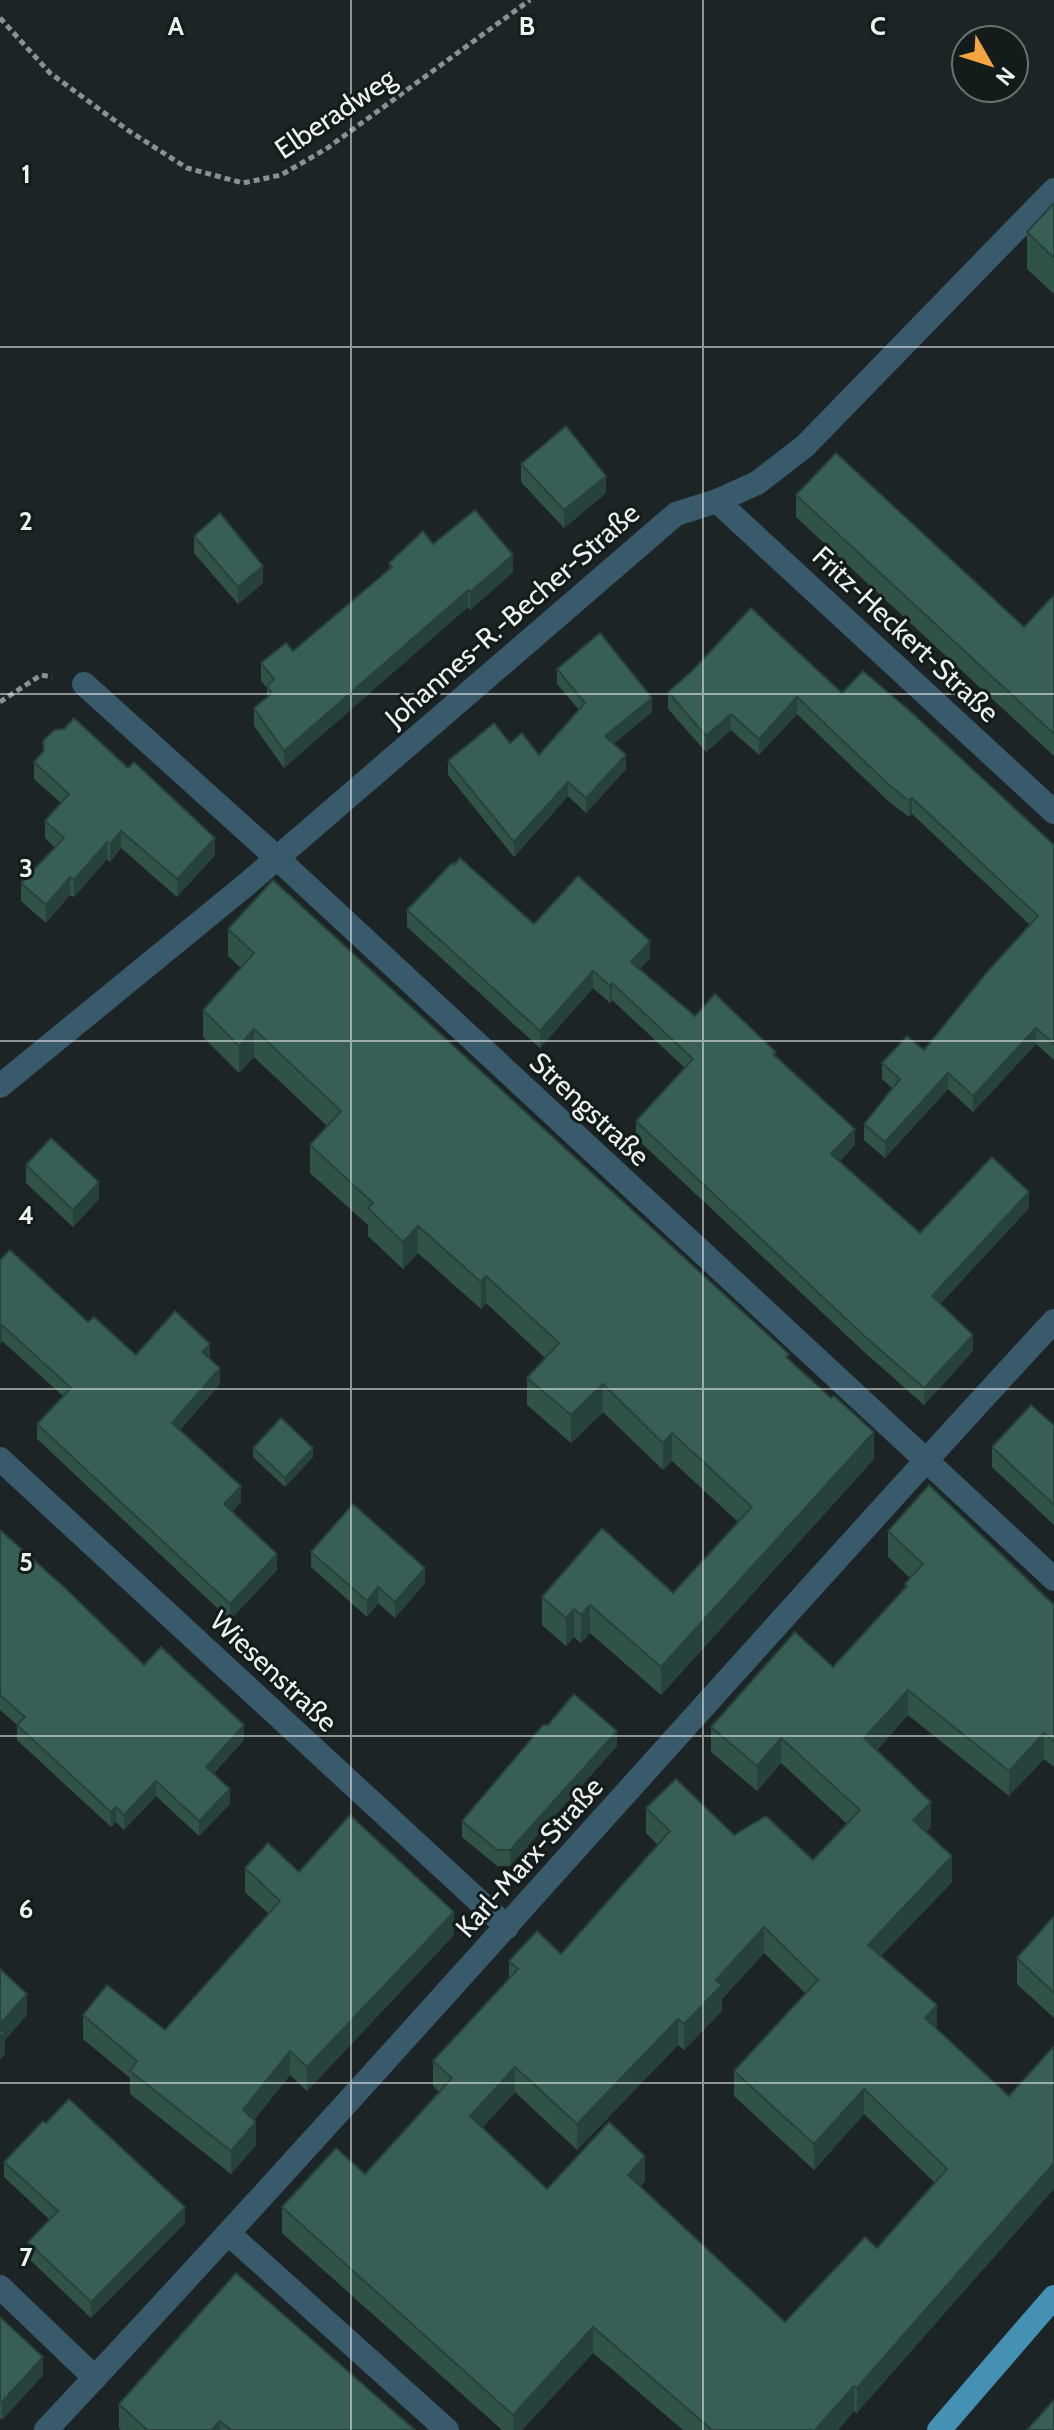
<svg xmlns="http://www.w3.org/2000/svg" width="1054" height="2430" viewBox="0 0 1054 2430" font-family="Cabin,sans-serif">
<rect width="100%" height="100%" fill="#1d2425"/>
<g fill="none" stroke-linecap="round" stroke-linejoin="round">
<g stroke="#8b9191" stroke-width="5" stroke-dasharray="6 4" stroke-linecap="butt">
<polyline points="0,18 50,73 129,131 187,168 243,183 281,175 326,149 530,0"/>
<polyline points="0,702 41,675 52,677"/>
</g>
<g stroke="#385a6b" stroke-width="24">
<polyline points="717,501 1054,812"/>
<polyline points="84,684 277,858 1054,1579"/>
<polyline points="0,1086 247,884 676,514 717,501 757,483 805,446 1054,190"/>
<polyline points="0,1459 507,1927"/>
<polyline points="229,2234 447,2430"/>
<polyline points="0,2287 95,2378"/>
<path d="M46,2430C388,2065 715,1688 1054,1321"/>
</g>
<polyline stroke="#4491b3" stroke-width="24" points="939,2430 1054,2297"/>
</g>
<g fill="#305249" fill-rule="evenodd">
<polygon points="1054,203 1054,294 1027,269 1027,232"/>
<polygon points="521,464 606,493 564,528 521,482"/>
<polygon points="796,495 1024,627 1054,595 1054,756 796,517"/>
<polygon points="194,536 263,583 238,604 194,553"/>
<polygon points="433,544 513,572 470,610 468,607 284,768 254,726 254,708 267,697 267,688 261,681 261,663 293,651 389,570 389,563"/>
<polygon points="557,669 652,712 613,744 626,769 586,813 568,796 514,857 448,775 448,761 510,743 539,755 579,710 557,684"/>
<polygon points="668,692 842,693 1054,845 1054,1060 1036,1044 973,1112 948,1089 885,1158 864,1140 864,1124 893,1089 882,1079 882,1063 924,1050 1030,925 912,814 909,817 888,801 797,714 759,755 731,730 706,752 668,709"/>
<polygon points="34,762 215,855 177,897 121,848 110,862 107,859 74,897 70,895 46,923 21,901 21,883 55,848 45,838 45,821 61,803 34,779"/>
<polygon points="407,910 534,924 650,958 639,969 695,1016 776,1057 855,1145 840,1161 920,1233 1029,1208 940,1304 973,1351 924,1405 861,1349 636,1138 636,1121 685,1068 612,1000 610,1003 593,988 540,1048 407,927"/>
<polygon points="228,929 789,1359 874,1459 661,1695 590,1633 581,1643 574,1637 566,1646 542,1625 542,1597 673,1593 738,1522 672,1461 663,1470 603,1412 571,1443 527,1405 527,1378 545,1358 486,1303 481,1309 418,1253 403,1269 368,1236 368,1225 310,1173 310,1145 327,1126 254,1057 239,1073 203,1037 203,1010 241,968 228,956"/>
<polygon points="26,1165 99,1199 73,1227 26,1183"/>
<polygon points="0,1260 136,1355 210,1359 220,1384 180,1430 241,1502 232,1512 277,1570 230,1620 37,1439 37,1424 63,1396 2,1341 0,1344"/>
<polygon points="1054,1425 1054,1525 992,1467 992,1447"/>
<polygon points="253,1448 313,1457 285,1487 253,1457"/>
<polygon points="0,1530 144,1665 244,1740 213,1774 230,1804 199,1836 156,1796 124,1830 116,1822 111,1827 17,1740 17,1725 0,1710"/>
<path d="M888,1531L1054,1605V1767L1044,1759L1009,1796L908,1715L877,1750L931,1827L926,1832L952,1882L881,1956L937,2029L1009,2096L857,2413L854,2411L838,2430H683L593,2353L522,2430H502L282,2233V2207L365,2174L439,2092L433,2086V2061L509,1979V1961L561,1954L658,1845L646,1833V1808L813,1860L847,1824L781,1763L757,1791L711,1752V1727L833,1667L905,1589V1584L910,1578L888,1557ZM764,1953L805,1993L734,2071V2096L814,2170L864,2114L935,2183L877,2248L785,2322L640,2187L645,2181L547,2189L483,2127L515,2092L577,2150L678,2045L684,2050L722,2011V1999Z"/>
<polygon points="311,1552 425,1583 395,1618 378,1603 367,1617 311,1567"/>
<polygon points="617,1746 510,1866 497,1866 462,1837 462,1821"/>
<polygon points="245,1868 299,1872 454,1935 307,2091 290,2075 254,2120 256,2145 231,2174 130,2094 130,2078 83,2039 83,2015 165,2030 269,1914 245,1892"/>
<polygon points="1054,1916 1054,2018 1017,1984 1017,1958"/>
<polygon points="4,2162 185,2223 91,2318 28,2258 28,2242 50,2220 4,2177"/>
<polygon points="0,2317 43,2375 2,2420 0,2418"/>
<polygon points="119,2404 415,2430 121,2430 119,2428"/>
</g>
<g fill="#27423c">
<polygon points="606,476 606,493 564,528 564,510"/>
<polygon points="513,555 513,572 470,610 470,592"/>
<polygon points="263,566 263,583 238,604 238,587"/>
<polygon points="468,590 468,607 284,768 284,751"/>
<polygon points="797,697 797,714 759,755 759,739"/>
<polygon points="652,698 652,712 605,751 605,736"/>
<polygon points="731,714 731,730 706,752 706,736"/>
<polygon points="626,755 626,769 586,813 586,798"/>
<polygon points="568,782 568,796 514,857 514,842"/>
<polygon points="912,798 912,814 909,817 909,801"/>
<polygon points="121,831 121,848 110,862 110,844"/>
<polygon points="215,838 215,855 177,897 177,879"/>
<polygon points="107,842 107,859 74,897 74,880"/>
<polygon points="70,877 70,895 46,923 46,905"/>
<polygon points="650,941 650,958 631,979 631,962"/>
<polygon points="593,971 593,988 540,1048 540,1031"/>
<polygon points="612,983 612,1000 610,1003 610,986"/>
<polygon points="1036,1028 1036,1044 973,1112 973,1096"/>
<polygon points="254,1029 254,1057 239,1073 239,1046"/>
<polygon points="948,1073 948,1089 885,1158 885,1142"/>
<polygon points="855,1129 855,1145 831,1171 831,1154"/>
<polygon points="99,1182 99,1199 73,1227 73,1210"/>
<polygon points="1029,1192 1029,1208 932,1313 932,1296"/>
<polygon points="418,1226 418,1253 403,1269 403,1242"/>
<polygon points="486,1276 486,1303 481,1309 481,1282"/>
<polygon points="2,1325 2,1341 0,1344 0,1328"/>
<polygon points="973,1335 973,1351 924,1405 924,1388"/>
<polygon points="210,1344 210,1359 202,1352"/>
<polygon points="220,1368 220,1384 172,1439 172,1423"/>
<polygon points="603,1384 603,1412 571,1443 571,1415"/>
<polygon points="874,1432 874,1459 661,1695 661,1667"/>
<polygon points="672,1433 672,1461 663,1470 663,1443"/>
<polygon points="313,1448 313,1457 285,1487 285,1478"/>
<polygon points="241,1486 241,1502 224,1520 224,1504"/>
<polygon points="277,1554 277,1570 230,1620 230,1604"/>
<polygon points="425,1568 425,1583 395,1618 395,1602"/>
<polygon points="378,1587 378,1603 367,1617 367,1601"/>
<polygon points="590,1605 590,1633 581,1643 581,1615"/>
<polygon points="574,1609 574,1637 566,1646 566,1618"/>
<polygon points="908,1690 908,1715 864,1764 864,1738"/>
<polygon points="244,1725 244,1740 206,1782 206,1767"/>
<polygon points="617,1731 617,1746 510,1866 510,1850"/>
<polygon points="1044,1733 1044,1759 1009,1796 1009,1771"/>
<polygon points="781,1738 781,1763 757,1791 757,1766"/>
<polygon points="156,1781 156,1796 124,1830 124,1815"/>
<polygon points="230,1789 230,1804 199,1836 199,1821"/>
<polygon points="931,1802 931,1827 913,1845 913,1820"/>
<polygon points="116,1807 116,1822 111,1827 111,1812"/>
<polygon points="952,1856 952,1882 868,1970 868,1945"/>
<polygon points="454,1912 454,1935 307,2091 307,2067"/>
<polygon points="764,1927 764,1953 722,1999 722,2011 684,2050 684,2024 716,1980"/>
<polygon points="27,1994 27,2015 5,2040 5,2054 0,2060 0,2024"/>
<polygon points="937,2005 937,2030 925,2018"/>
<polygon points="678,2019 678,2045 577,2150 577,2124"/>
<polygon points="290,2051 290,2075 243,2133 243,2110"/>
<polygon points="515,2067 515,2092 470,2141 470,2116"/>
<polygon points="864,2089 864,2114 814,2170 814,2144"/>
<polygon points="256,2122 256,2145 231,2174 231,2151"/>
<polygon points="645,2156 645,2181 628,2201 628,2175"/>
<polygon points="1054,2163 1054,2189 857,2413 857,2388"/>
<polygon points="185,2207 185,2223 91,2318 91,2302"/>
<polygon points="593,2327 593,2353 522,2430 513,2430 513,2415"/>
<polygon points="43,2357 43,2375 2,2420 2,2402"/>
<polygon points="854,2386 854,2411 838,2430 815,2430"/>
<polygon points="220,2421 220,2430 212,2430"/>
</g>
<g fill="#385f55" stroke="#27423c" stroke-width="2" fill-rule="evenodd">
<polygon points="1054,203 1054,258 1027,232"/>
<polygon points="566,426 606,476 564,510 521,464"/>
<polygon points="836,453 1024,627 1054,595 1054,734 796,495"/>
<polygon points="475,510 513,555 470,592 468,590 284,751 254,708 272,693 267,686 274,679 261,663 286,643 293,651 392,567 389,563 423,531 433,544"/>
<polygon points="220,513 263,566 238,587 194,536"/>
<polygon points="751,608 842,693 863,671 910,711 1054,845 1054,1044 1036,1028 973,1096 948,1073 885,1142 864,1124 900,1079 882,1063 907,1036 924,1050 988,971 1038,916 912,798 909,801 888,784 797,697 759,739 731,714 706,736 668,692 692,671"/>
<polygon points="600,633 652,698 605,736 626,755 586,798 568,782 514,842 448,761 494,723 510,743 522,733 539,755 585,703 557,669"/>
<polygon points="74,718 128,768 134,762 215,838 177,879 121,831 110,844 107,842 74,880 70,877 46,905 21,883 64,838 45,821 69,794 34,762 44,751 43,741 54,730 64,729"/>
<polygon points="460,858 534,924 578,876 650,941 631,962 695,1016 715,994 776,1052 773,1054 855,1129 831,1154 920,1233 992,1157 1029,1192 932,1296 973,1335 924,1388 861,1333 636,1121 693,1059 612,983 610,986 593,971 540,1031 407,910 452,863 454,865"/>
<polygon points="273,880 789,1354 786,1357 831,1398 834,1396 874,1432 661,1667 590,1605 581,1615 574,1609 566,1618 542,1597 602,1528 673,1593 752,1507 672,1433 663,1443 603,1384 571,1415 527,1378 559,1343 486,1276 481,1282 418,1226 403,1242 368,1208 373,1203 310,1145 341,1111 254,1029 239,1046 203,1010 254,953 228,929"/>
<polygon points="51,1138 99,1182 73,1210 26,1165"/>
<polygon points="10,1250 88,1322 94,1317 136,1355 175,1311 210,1344 202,1352 220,1368 172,1423 241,1486 224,1504 277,1554 230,1604 37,1424 71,1388 2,1325 0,1328 0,1260"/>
<polygon points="1031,1405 1054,1425 1054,1505 992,1447"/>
<polygon points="281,1418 313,1448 285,1478 253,1448"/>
<path d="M929,1485L1054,1605V1742L1044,1733L1009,1771L908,1690L864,1738L931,1802L913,1820L952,1856L868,1945L937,2005L925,2018L1009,2096L1054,2046V2163L857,2388L854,2386L815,2430H712L593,2327L513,2415L282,2207L336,2148L365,2174L452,2078L433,2061L518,1969L509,1961L537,1931L561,1954L670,1831L646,1808L676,1779L734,1835L766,1816L813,1860L860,1810L781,1738L757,1766L711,1727L795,1632L833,1667L907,1586L905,1584L923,1564L888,1531ZM764,1927L818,1980L734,2071L814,2144L864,2089L947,2169L877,2248L865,2237L785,2322L628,2175L645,2156L609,2122L547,2189L470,2116L515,2067L577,2124L678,2019L684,2024L722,1985L716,1980Z"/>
<polygon points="353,1504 425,1568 395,1602 378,1587 367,1601 311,1552"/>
<polygon points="0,1530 64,1587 144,1665 161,1647 244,1725 206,1767 230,1789 199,1821 156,1781 124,1815 116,1807 111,1812 17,1725 25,1717 0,1695"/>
<polygon points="574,1694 617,1731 510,1850 497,1850 462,1821 543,1725 548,1725"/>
<polygon points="350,1815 454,1912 307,2067 290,2051 243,2110 256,2122 231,2151 130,2071 137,2061 83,2015 107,1985 165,2030 280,1901 245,1868 268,1843 299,1872"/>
<polygon points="1054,1916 1054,1993 1017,1958"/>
<polygon points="0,1969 27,1994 0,2024"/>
<polygon points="0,2029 5,2033 0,2038"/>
<polygon points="69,2099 185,2207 91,2302 28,2242 58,2211 4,2162 43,2121 46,2123"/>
<polygon points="236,2273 415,2430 231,2430 220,2421 212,2430 147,2430 119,2404"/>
<polygon points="0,2317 43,2357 2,2402 0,2401"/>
<polygon points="1054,2400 1054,2430 1027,2430"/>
</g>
<path fill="none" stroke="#ecf1f1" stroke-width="2" stroke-opacity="0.55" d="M351,0V2430M703,0V2430M0,347H1054M0,694H1054M0,1041H1054M0,1389H1054M0,1736H1054M0,2083H1054"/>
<g text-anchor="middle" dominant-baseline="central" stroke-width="6" stroke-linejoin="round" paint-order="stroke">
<g font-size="28" fill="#ecf1f1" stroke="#141b1b">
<text transform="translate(335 113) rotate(-34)">Elberadweg</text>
<text transform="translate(512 615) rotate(-41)">Johannes-R.-Becher-Straße</text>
<text transform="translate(906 634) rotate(43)">Fritz-Heckert-Straße</text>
<text transform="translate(590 1109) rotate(43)">Strengstraße</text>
<text transform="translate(274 1671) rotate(43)">Wiesenstraße</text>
<text transform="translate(529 1857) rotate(-48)">Karl-Marx-Straße</text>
</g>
</g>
<g font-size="26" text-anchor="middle" font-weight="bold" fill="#ecf1f1" stroke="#141b1b" stroke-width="6" stroke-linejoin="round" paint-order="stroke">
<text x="176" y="35">A</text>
<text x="527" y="35">B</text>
<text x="878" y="35">C</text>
<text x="26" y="183">1</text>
<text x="26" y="530">2</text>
<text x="26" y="877">3</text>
<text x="26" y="1224">4</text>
<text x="26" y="1571">5</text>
<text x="26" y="1918">6</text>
<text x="26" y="2266">7</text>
</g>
<g transform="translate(990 64) rotate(129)"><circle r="38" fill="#141b1b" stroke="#6a7171" stroke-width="2"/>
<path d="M0-6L14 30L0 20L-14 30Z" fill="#f2a541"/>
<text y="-12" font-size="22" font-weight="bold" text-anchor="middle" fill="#ecf1f1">N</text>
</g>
</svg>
